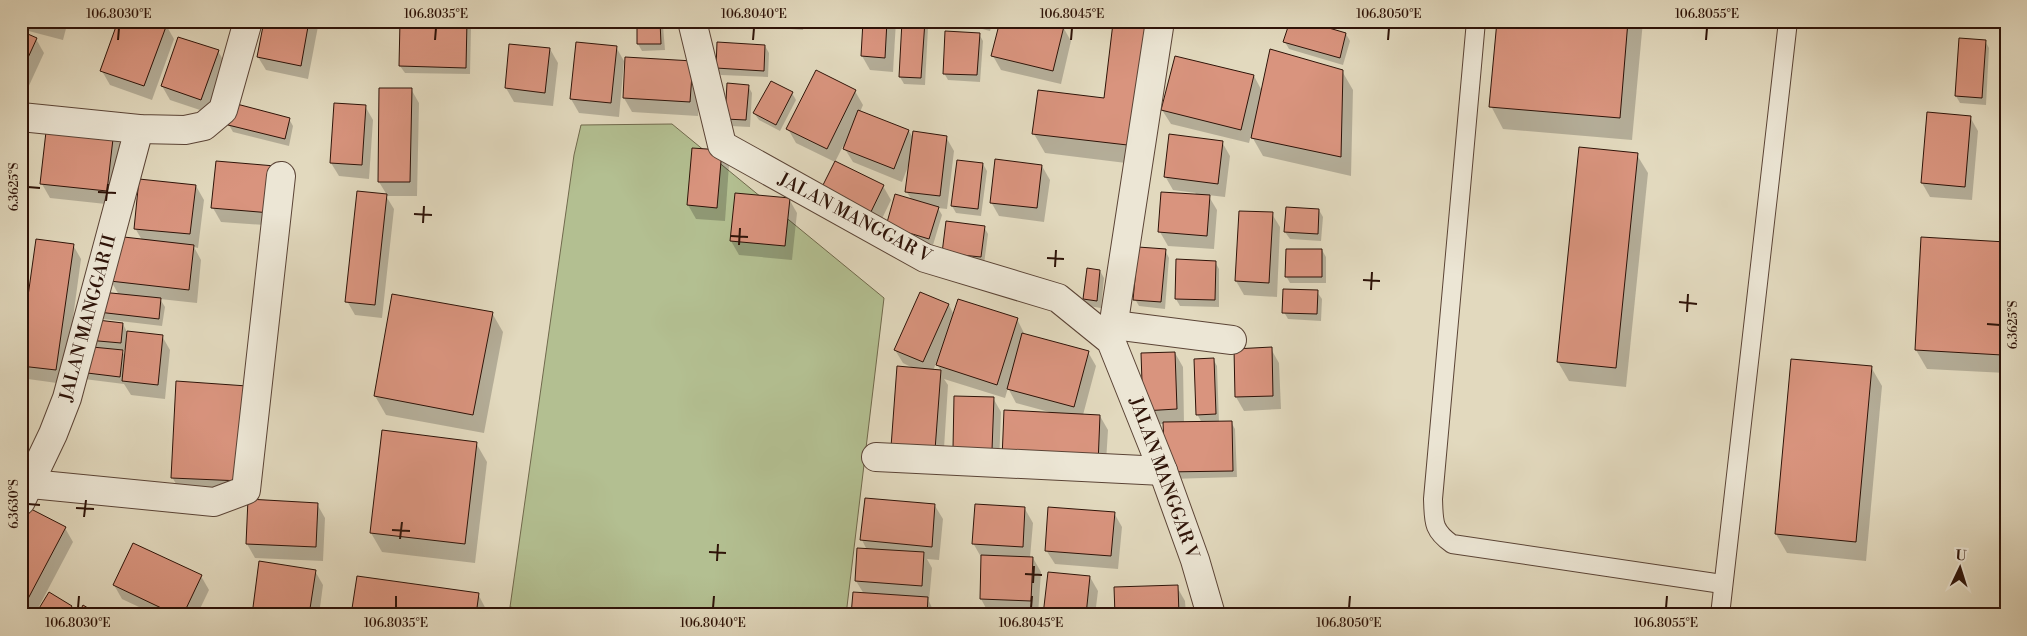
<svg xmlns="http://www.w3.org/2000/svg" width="2027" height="636" viewBox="0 0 2027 636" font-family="'Libre Bodoni',serif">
<rect width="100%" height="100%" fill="#e2d9be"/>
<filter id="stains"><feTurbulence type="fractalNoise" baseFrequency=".004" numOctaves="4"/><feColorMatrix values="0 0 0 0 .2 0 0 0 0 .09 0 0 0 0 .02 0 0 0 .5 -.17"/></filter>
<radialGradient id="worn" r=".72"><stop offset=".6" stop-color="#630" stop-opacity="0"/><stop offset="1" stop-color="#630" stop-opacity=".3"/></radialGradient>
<polygon fill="#b3bf91" stroke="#70694c" points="672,124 884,298 846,615 551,615 510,607 574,155 581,125"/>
<g fill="#0003" fill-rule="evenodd">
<polygon points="21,21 68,21 63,40 21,29"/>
<polygon points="265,21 319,21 308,79 266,70 258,57"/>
<polygon points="401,21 467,21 471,27 470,74 405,73 400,66"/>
<polygon points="638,21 661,21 663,26 665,50 642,51 638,44"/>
<polygon points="772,21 804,21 803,30 776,28"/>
<polygon points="826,21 849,21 849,29 830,28"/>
<polygon points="864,21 896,21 893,72 870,70 862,56"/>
<polygon points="924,21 928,28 925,85 904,84 900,77"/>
<polygon points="952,21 993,21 990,31"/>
<polygon points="1498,21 1643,21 1632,140 1503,129 1491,106"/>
<polygon points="166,25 174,39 152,100 110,85 102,71"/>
<polygon points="1063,27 1071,41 1061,84 1001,70 993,56"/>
<polygon points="1150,28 1126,163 1045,153 1034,134 1039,92 1105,100"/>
<polygon points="21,32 36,39 44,53 21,103"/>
<polygon points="979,34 983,41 980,82 948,80 944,73"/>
<polygon points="1346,34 1350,41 1343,65 1289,49 1285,42"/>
<polygon points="1985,41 1989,48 1986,105 1960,103 1956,96"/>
<polygon points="765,46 769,53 768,77 721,75 717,68"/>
<polygon points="616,47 624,61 619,117 579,113 571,99"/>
<polygon points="550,49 558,63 553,106 514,102 506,88"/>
<polygon points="218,51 226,65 209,113 170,100 162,86"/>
<polygon points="1342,71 1353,90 1351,176 1263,156 1251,135 1249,143 1171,124 1162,110 1254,76 1262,91"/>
<polygon points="816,72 855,91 863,105 860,112 909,131 913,138 946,137 954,151 947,209 938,208 942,215 933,245 891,233 912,200 906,191 909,164 902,182 853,162 843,146 835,162 883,186 891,200 876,231 835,162 796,143 788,129"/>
<polygon points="700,76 698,116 632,112 624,98"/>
<polygon points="771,82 792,93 796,100 780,131 759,120 754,113"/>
<polygon points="748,86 752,93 750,127 730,126 726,119"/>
<polygon points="411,89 419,103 417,196 386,196 394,209 382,318 355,315 347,301 359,192 387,195 379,182"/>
<polygon points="365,106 373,120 369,179 339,176 331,163"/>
<polygon points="1970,117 1978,131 1972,200 1930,197 1922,183"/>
<polygon points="289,119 293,126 289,146 233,132 229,125"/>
<polygon points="113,131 121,145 115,205 50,198 42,184"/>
<polygon points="1222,142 1230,156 1225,197 1208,195 1217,210 1214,249 1168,246 1160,232 1196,193 1173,190 1165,176"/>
<polygon points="721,151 729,165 725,221 696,219 688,205"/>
<polygon points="1637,155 1648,173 1626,387 1569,381 1558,362"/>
<polygon points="217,163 278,226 221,222 213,208"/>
<polygon points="983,164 987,171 981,216 956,213 952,206"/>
<polygon points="1042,166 1050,180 1044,222 999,216 991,202"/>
<polygon points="196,186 204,200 198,248 194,247 201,260 197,303 160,299 165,307 162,326 103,319 99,312 119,295 111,281 142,240 135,228"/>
<polygon points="789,199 797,213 792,260 739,255 731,241"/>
<polygon points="1319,210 1323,217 1321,241 1290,239 1285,232"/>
<polygon points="1240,212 1272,214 1280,227 1277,297 1244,295 1236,281"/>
<polygon points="984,227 988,234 984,264 947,259"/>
<polygon points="2006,243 2006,373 1927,369 1916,350"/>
<polygon points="73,245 81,259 64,384 28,379 21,367 21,356"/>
<polygon points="1165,250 1169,258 1165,309 1139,306 1135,299"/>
<polygon points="1322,250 1326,257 1326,283 1290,283 1286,276"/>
<polygon points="1177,261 1215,262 1219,269 1219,307 1180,306 1176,299"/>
<polygon points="1100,271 1104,278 1101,308 1088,306 1084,299"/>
<polygon points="1317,292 1322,299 1321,321 1288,319 1284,312"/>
<polygon points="393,295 492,313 503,332 484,433 386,415 375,396"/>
<path d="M949,305L954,315L1017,319L1025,335L1088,352L1096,366L1083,415L1100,416L1108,430L1105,478L1053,413L1016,403L1008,388L1005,398L944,379L948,385L943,464L900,460L915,369L903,363L895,350ZM936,363L940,369L941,371H933Z"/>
<path d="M123,324L127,332L162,336L170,350L165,399L131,395L124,384L84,379L88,339ZM121,350H126V357Z"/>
<polygon points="1271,349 1279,363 1281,409 1244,411 1236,397"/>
<polygon points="1175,353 1183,367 1184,423 1202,423 1197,414 1213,359 1217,366 1219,422 1231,422 1235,429 1237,477 1170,479 1165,424 1152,424 1144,410"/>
<polygon points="1792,360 1871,367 1882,386 1866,561 1787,553 1776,534"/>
<polygon points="178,383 252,501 317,504 325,518 323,561 255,558 247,544 249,500 183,496 172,477"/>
<polygon points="993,398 1001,412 999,463 954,448"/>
<polygon points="476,443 487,462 475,563 382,552 371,533"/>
<polygon points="935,506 943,519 939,560 927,559 932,568 929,601 935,615 853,615 864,594 856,581 867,550 862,540"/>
<polygon points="1025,509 1033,523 1030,558 1033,558 1041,572 1038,615 984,615 987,610 981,599 981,557 973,543"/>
<polygon points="1114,513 1122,527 1118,569 1055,564 1046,550"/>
<polygon points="65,528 73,542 36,612 71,607 75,615 21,615 21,531"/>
<polygon points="315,571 323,585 319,615 253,615"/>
<polygon points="201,576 209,590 197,615 156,615 122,599 114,585"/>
<polygon points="1090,577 1098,591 1095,615 1045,615"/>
<polygon points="1177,587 1185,601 1186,615 1116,615"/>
<polygon points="478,594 489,615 352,615"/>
</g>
<g fill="#d9947e" stroke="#2e1308">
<polygon points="118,21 158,21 167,24 144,86 100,71"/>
<polygon points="264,21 309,21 301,66 257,57"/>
<polygon points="400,21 467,21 466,68 399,66"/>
<polygon points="637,21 660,21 661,44 637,44"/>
<polygon points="863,21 887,21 885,58 861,56"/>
<polygon points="902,21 925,21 921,78 899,77"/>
<polygon points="1000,21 1043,21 1064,26 1053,71 991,56"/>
<polygon points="1290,21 1305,21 1346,33 1340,58 1283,42"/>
<polygon points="1497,21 1628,21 1620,118 1489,107"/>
<polygon points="1113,23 1150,27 1136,146 1032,134 1038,90 1104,98"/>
<polygon points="21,31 37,38 21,73"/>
<polygon points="945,31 980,33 977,75 943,74"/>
<polygon points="178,37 219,50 201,100 161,86"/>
<polygon points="1959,38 1986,40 1982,98 1955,96"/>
<polygon points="576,42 617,46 611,103 570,99"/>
<polygon points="717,42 765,45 764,71 716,68"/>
<polygon points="509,44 550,48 545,93 505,88"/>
<polygon points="1270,49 1343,70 1341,157 1251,138"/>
<polygon points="1175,56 1254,75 1241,130 1161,110"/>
<polygon points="625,57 693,61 690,102 623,98"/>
<polygon points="816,70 856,90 827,149 786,129"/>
<polygon points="771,81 793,92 776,125 753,113"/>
<polygon points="727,83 749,85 746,120 725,119"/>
<polygon points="379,88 412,88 410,182 378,182"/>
<polygon points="233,103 290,118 285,139 228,125"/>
<polygon points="334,103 366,105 362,165 330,163"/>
<polygon points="858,110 909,130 894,169 843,149"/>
<polygon points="1927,112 1971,116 1965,187 1921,183"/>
<polygon points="47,123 114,130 107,191 40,184"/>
<polygon points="913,131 947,136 940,196 905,192"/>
<polygon points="1169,134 1223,141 1218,184 1164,177"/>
<polygon points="1579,147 1638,153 1616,368 1557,362"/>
<polygon points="692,148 722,150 717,208 687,205"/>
<polygon points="995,159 1042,165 1037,208 990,203"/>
<polygon points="957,160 983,163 978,209 951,206"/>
<polygon points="216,161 275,166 271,213 211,208"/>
<polygon points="835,161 884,185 868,218 819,193"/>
<polygon points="139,179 196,185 190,234 134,229"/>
<polygon points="357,191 387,194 375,305 345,302"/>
<polygon points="1161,192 1210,195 1207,236 1158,232"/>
<polygon points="735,193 790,198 785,246 730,241"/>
<polygon points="895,194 939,207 929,239 886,226"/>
<polygon points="1286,207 1319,209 1318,234 1284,232"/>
<polygon points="1239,211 1273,212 1269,283 1235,281"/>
<polygon points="946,221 985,226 981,257 942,253"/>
<polygon points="115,236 194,245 189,290 110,281"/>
<polygon points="1921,237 2006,242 2002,355 1915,350"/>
<polygon points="36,239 74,244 56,370 21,366 21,346"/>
<polygon points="1138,247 1166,249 1161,302 1133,300"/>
<polygon points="1286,249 1322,249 1322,277 1285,277"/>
<polygon points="1176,259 1216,261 1215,300 1175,299"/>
<polygon points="1087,268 1100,270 1097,301 1083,299"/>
<polygon points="1283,289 1318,290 1317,314 1282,313"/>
<polygon points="101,292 161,298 159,319 98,312"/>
<polygon points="920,292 949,304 923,362 894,350"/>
<polygon points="392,294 493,312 473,415 374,396"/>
<polygon points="958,299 1018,318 997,385 936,365"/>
<polygon points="89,319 123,323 121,343 87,340"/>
<polygon points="127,331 163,335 158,385 122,381"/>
<polygon points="1022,333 1089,351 1074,407 1007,389"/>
<polygon points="82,346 123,350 120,377 79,372"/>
<polygon points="1272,347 1273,396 1235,397 1234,349"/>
<polygon points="1175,352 1177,409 1143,411 1141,353"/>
<polygon points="1214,358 1216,414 1196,415 1194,359"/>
<polygon points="1791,359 1872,366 1856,542 1775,534"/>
<polygon points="897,366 941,370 935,450 891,447"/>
<polygon points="176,381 247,386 242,481 171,478"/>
<polygon points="954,396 994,397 992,450 953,448"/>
<polygon points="1004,410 1100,415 1098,464 1002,459"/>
<polygon points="1232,421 1233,471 1165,472 1163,422"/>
<polygon points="382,430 477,442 465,544 370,533"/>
<polygon points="865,498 935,504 932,547 860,540"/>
<polygon points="248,499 318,503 316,547 246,544"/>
<polygon points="975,504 1025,507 1023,547 972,544"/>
<polygon points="1048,507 1115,512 1111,556 1045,551"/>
<polygon points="31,509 66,527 21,612 21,529"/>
<polygon points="133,543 202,575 183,615 176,615 113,585"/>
<polygon points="857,548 924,552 922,586 855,581"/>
<polygon points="981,555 1033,557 1031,601 980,599"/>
<polygon points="259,561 316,570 309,615 252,615"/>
<polygon points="1048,572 1090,576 1086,615 1043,615"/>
<polygon points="357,576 479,593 476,615 351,615"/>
<polygon points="1178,585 1179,615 1115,615 1114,587"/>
<polygon points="49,592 72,606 66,615 35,615"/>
<polygon points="853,592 928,597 927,615 851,615"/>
<polygon points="83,605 99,615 78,615"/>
<polygon points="983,608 1028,611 1027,615 982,615"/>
</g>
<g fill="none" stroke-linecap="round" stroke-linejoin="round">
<defs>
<g id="lane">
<path d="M1476,21L1433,499C1434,521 1432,530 1452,544L1722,584"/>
<polyline points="1720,615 1788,21"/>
</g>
<g id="street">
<polyline points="692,21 722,145 925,258 1058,298 1111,341 1163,471 1195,560 1211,615"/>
<polyline points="21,117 139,129 185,130 204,126 223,110 248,21"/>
<polyline points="1114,325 1232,340"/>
<polyline points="1111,341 1160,21"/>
<polyline points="876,457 1163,471"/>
<polyline points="31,484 214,502 246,490 281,176"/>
<polyline points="21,501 53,434 67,398 139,129"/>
</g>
</defs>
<use href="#lane" stroke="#5b4436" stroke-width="20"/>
<use href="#street" stroke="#5b4436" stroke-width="30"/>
<use href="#lane" stroke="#ece6d5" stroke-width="18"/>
<use href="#street" stroke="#ece6d5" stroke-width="28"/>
</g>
<path fill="none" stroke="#2e1308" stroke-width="2" d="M118,40L119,28M435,40L436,28M753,40L754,28M1071,40L1072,28M1388,40L1389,28M1706,40L1707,28M28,187L40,188M98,192L116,193M106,201L108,184M414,214L432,215M423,223L424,206M731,236L748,237M739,245L740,228M1047,258L1064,259M1055,267L1056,250M1363,280L1380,281M1371,290L1372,272M1679,302L1697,304M1687,312L1688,294M1987,324L2000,325M28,504L40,505M76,508L94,509M84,517L86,500M392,530L410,531M400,539L402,522M709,552L726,553M717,561L718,544M1025,574L1042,575M1033,583L1034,566M78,608L79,596M396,608V596M713,608L714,596M1031,608L1032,596M1349,608L1350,596M1666,608L1667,596"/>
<g text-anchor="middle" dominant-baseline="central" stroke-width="4.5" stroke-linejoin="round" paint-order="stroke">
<g font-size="18" fill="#2e1308" stroke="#ece6d5">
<text transform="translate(855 218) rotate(28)">JALAN MANGGAR V</text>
<text transform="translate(88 318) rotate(-75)">JALAN MANGGAR II</text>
<text transform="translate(1164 478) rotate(70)">JALAN MANGGAR V</text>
</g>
</g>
<rect width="2027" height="636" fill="none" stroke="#e2d9be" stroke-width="55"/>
<g transform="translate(1960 568) rotate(4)" stroke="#ece6d5" stroke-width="4" paint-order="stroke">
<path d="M0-4L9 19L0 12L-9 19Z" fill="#2e1308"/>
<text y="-8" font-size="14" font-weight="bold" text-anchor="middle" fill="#2e1308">U</text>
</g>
<rect x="28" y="28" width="1972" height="580" fill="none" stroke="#2e1308" stroke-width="2"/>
<g font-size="12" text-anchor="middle" fill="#2e1308">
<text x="119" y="18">106.8030°E</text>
<text x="436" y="18">106.8035°E</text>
<text x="754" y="18">106.8040°E</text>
<text x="1072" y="18">106.8045°E</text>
<text x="1389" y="18">106.8050°E</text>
<text x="1707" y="18">106.8055°E</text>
<text transform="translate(14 187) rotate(-90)" y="4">6.3625°S</text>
<text transform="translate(2013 325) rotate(-90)" y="4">6.3625°S</text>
<text transform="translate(14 504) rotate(-90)" y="4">6.3630°S</text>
<text x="78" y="627">106.8030°E</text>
<text x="396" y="627">106.8035°E</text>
<text x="713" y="627">106.8040°E</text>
<text x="1031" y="627">106.8045°E</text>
<text x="1349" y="627">106.8050°E</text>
<text x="1666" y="627">106.8055°E</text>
</g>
<rect width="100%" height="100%" filter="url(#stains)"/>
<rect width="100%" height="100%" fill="url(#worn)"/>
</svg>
